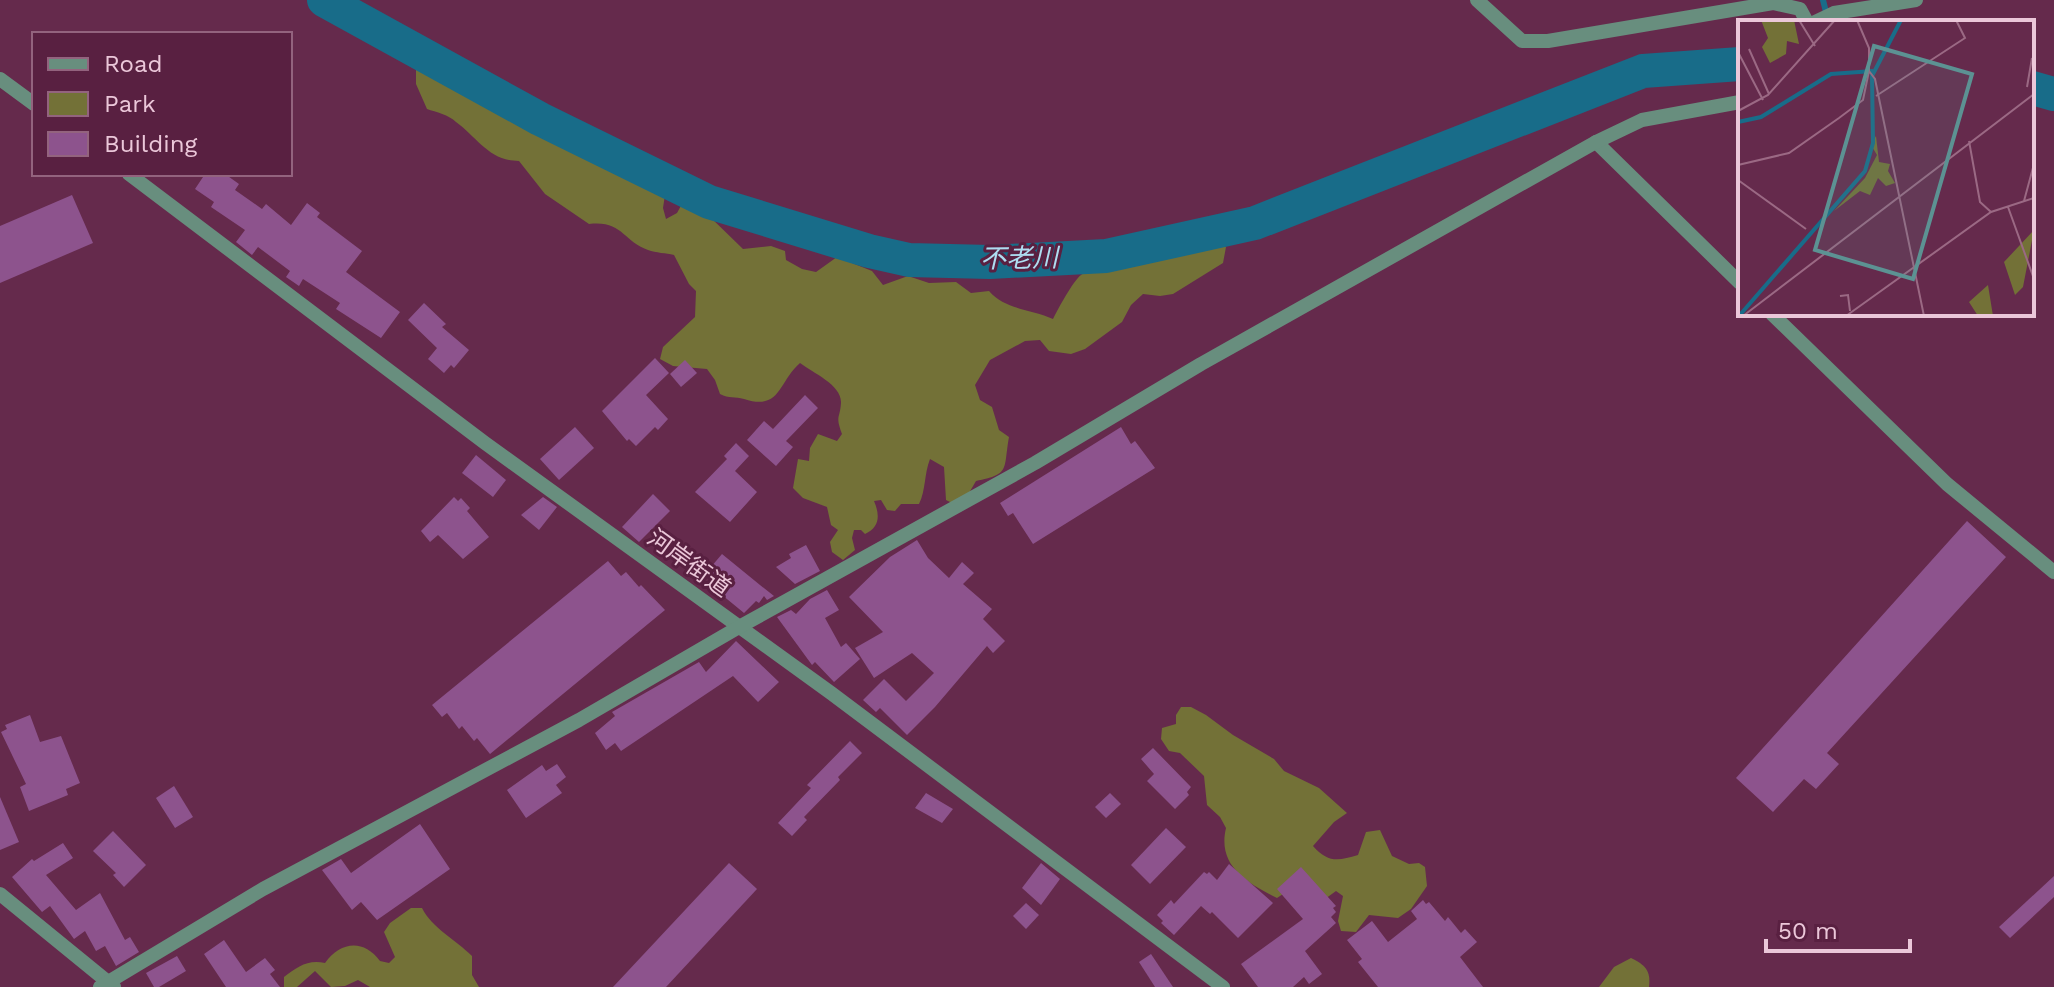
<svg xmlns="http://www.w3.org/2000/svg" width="2054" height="987" viewBox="0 0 2054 987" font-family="'Work Sans','Noto Sans JP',sans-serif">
<rect width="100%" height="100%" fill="#652a4c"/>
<g fill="#737137">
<path d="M416,68L432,72L496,104L518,120L553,138L594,151L602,161L650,183L665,195L663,208L666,219L677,213L683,202L706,213L743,249L771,246L785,251L786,260L802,269L816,272L837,257L872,271L883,285L908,276L929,283L956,282L971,293L989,291C1005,310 1032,309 1053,319C1058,309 1073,281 1081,275C1088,268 1103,270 1112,271L1125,261L1132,241L1143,238L1162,249L1174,247L1181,234L1198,232L1206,241L1226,247L1223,263L1173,294L1160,296L1143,294L1131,305L1122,322L1085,349L1071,354L1049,351L1040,340L1025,341L990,360L975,385L980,400L992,407L999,430L1009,437C1003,470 1011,474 976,481L969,493L952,503L946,500L944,467L930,459C924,474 926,490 919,504H901L895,511L887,510L881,500L874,501C880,515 880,527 865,534L861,530H854L852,538L855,550L843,560L832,552L830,542L838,530L831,525L827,507L803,498L793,488L798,459L809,461L810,448L818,434L837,441L842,434C835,415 840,419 841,403C842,385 813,373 800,363C778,382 781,411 744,399C735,396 729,399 720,394L715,380L707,369L673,366L660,359L663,347L695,317L696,291L689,284L674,255C666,253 656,253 648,250C623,241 622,220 589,224L545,194L519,161C489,161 478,138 456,122C449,115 436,112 427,109L416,84Z"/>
<path d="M1181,707H1191L1206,715L1233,735L1274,759L1284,771L1319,788L1347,813L1334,822L1313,846C1328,863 1338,861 1358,855L1366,832L1380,830L1392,856L1409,864L1419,863L1425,867L1427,886L1411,909L1398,918L1369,915L1356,932L1341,931L1338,921L1343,896L1336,891L1325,899L1289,890L1277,898C1247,883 1217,866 1226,828L1220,817L1207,805L1204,776L1180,753L1169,751L1161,739L1162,728L1176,724V715Z"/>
<path d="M411,908H422C432,928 456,940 472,956V975L479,987H370L358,980L345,986L331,987L315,971L297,987H284V977C297,967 308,959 325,963C340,942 363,938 380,961L389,963L395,957L384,932L390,923Z"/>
<path d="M1631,958C1645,965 1651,970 1649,987H1599L1614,967Z"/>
</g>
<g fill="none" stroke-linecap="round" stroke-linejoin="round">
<polyline stroke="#186c89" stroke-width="6" points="1823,0 1827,16"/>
<g stroke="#186c89" stroke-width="34">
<polyline points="324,0 540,119 709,202 869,251 909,260 990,262 1106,256 1255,223 1643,71 1740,64"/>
<polyline points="2032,88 2054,94"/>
</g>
</g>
<g fill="#8d538d">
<polygon points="205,174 225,174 239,184 235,190 262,209 266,204 291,225 307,203 320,213 317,217 362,251 346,272 400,312 381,338 336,309 340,303 303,279 299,286 286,277 290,271 258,247 252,255 236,242 245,230 211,207 214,202 195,189"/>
<polygon points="72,195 93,243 0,283 0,226"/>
<polygon points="424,303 446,324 442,327 469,350 454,368 451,365 444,373 428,359 437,348 408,320"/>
<polygon points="655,358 669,373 646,395 668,419 658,430 655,427 636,446 629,439 627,441 602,411"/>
<polygon points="685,360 697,373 681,387 670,374"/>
<polygon points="805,395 818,408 786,441 793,447 776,466 747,440 764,421 773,429"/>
<polygon points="575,427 594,448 559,480 540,459"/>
<polygon points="1121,427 1131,444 1135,441 1155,468 1033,544 1013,513 1008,516 1000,503"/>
<polygon points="736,443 749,456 735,471 757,492 730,522 695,492 727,459 724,456"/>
<polygon points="476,455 506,480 493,497 462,473"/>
<polygon points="653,494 670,511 639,542 622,527"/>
<polygon points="454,497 458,501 461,498 470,508 467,511 489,537 463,559 438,535 430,542 421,531"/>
<polygon points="543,497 557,507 539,530 521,515"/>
<polygon points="1967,521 2006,557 1827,753 1839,764 1816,789 1804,779 1773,812 1736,778"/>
<polygon points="917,540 928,558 949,578 962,562 974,573 963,584 992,609 983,619 1005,641 993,653 987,646 935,707 907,735 880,708 876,712 863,700 884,679 906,701 934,673 912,653 874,678 855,648 883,632 849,597 890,557"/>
<polygon points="806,545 820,571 795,584 776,567 791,558 789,554"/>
<polygon points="722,554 760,585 774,596 767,600 764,596 759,603 756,601 744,613 716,590 719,585 705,574"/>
<polygon points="608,561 621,576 626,572 639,587 641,585 665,610 490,754 477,738 474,741 462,726 459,729 447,713 442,717 432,705"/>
<polygon points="827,590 839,610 825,618 841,647 846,643 860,659 834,682 815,662 812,665 777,617 791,610 796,614 810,599"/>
<polygon points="736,641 779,682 758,702 733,676 621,751 615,743 606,750 595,733 615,716 612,712 699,662 706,672"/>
<polygon points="30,715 40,742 61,736 80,783 66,789 68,795 29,811 20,787 26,784 1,732 7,729 5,725"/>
<polygon points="850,741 862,753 838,777 840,780 804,817 807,820 792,836 778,823 811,788 807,785"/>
<polygon points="1153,748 1191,787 1187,792 1189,795 1175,809 1147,781 1154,774 1141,759"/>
<polygon points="557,764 566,777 556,785 562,793 526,818 507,790 542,765 546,771"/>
<polygon points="174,786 193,817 175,828 156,798"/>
<polygon points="926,793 953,809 942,823 915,808"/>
<polygon points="1110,793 1121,804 1106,818 1095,807"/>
<polygon points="0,797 19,842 0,850"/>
<polygon points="420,824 450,869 377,920 361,902 352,910 322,870 341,859 351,873"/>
<polygon points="1166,828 1186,847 1150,884 1131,865"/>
<polygon points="113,831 146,865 124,887 113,875 116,873 93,851"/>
<polygon points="63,843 73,858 46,875 76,910 100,893 125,940 130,937 139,952 116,966 105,946 96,951 85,931 74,939 50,906 42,912 12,877 32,859 34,861"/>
<polygon points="729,863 757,889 666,987 613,987"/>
<polygon points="1041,863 1060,879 1041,905 1022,888"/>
<polygon points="1229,864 1273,903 1238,938 1212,912 1210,914 1201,906 1174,935 1161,923 1163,921 1157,915 1171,900 1174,904 1204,872 1207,874 1209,872 1217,880"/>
<polygon points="1301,867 1336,906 1333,908 1336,912 1331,917 1336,923 1305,951 1322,974 1309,984 1304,977 1293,987 1258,987 1241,964 1303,919 1277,889"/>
<polygon points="2054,876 2054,897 2010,938 1999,927"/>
<polygon points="1423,900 1426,904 1429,902 1445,921 1448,917 1461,933 1465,929 1477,942 1460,957 1483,987 1378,987 1358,962 1362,959 1347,940 1372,921 1388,942 1417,919 1411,911"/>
<polygon points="1026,903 1039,915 1026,929 1013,916"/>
<polygon points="224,940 246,972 265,958 275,970 270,974 280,987 226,987 204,954"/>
<polygon points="1151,954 1173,987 1155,987 1139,962"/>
<polygon points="177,956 186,971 159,987 154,987 146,973"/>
</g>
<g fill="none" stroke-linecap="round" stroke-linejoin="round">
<g stroke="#688e7e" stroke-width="14">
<polyline points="1477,0 1522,41 1548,41 1773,3 1800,9 1807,22"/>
<polyline points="1815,22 1834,13 1916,0"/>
<polyline points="0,79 34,104"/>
<polyline points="1596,142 1740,283"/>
<polyline points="129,174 485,443 831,693 1223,987"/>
<polyline points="1772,314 1947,484 2054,572"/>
<polyline points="0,894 114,987"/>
<polyline points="100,987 263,889 579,720 739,627 1035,463 1201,364 1596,142 1642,120 1740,102"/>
</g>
</g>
<g text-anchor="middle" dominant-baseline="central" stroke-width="6" stroke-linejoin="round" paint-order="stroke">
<g font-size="24" fill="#ebc7d9" stroke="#592041">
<text transform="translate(689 563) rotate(36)">河岸街道</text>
</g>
<g font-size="26" font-style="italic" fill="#aeddf1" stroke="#592041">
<text transform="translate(1019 258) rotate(-1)">不老川</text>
</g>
</g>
<g transform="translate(1738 20)">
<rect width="296" height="296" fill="#652a4c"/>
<path d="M23,0H56L61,24L49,21L48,34L32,43L24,27L30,18ZM138,116L141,142L152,144L150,151L157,163L148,166L140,158L132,175L122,171L96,191L127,158L139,135L133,125ZM296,210L285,267L277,275L266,242ZM250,265L255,296H240L231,282Z" fill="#737137"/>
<path fill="none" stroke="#186c89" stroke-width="4" d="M0,102L23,97L93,54L135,51M1,296L127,151L135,123L134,56L163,0"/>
<path fill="none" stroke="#9b6984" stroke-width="2" d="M61,0L77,26M119,0L131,28V51L137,59L186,296M11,29L31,74M0,32L25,80M289,67L294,38M138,76L227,18L218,0M0,91L30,75L97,0M231,121L242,182L253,192M0,145L51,133L101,98L125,80L131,51M0,160L68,209M286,181L296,144M270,187L296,259M102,276L110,275L112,291M5,296L296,74M108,296L253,192L296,178"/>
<path fill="#5c9293" fill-opacity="0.15" stroke="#5c9293" stroke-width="4" d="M136,26L234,54L175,259L77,230Z"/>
<rect width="296" height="296" fill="none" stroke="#ebc7d9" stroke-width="4"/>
</g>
<rect x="32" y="32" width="260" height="144" fill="#592041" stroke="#93637e" stroke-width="2"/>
<rect x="48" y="58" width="40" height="12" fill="#688e7e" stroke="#93637e" stroke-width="2"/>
<text x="104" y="72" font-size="24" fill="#ebc7d9">Road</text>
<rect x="48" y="92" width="40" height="24" fill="#737137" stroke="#93637e" stroke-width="2"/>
<text x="104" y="112" font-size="24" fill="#ebc7d9">Park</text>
<rect x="48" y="132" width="40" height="24" fill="#8d538d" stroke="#93637e" stroke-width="2"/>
<text x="104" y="152" font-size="24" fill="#ebc7d9">Building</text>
<path d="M1766 939v12h144v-12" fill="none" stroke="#ebc7d9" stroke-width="4"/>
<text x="1778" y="939" font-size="24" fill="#ebc7d9" stroke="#592041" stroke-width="6" paint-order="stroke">50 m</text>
</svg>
